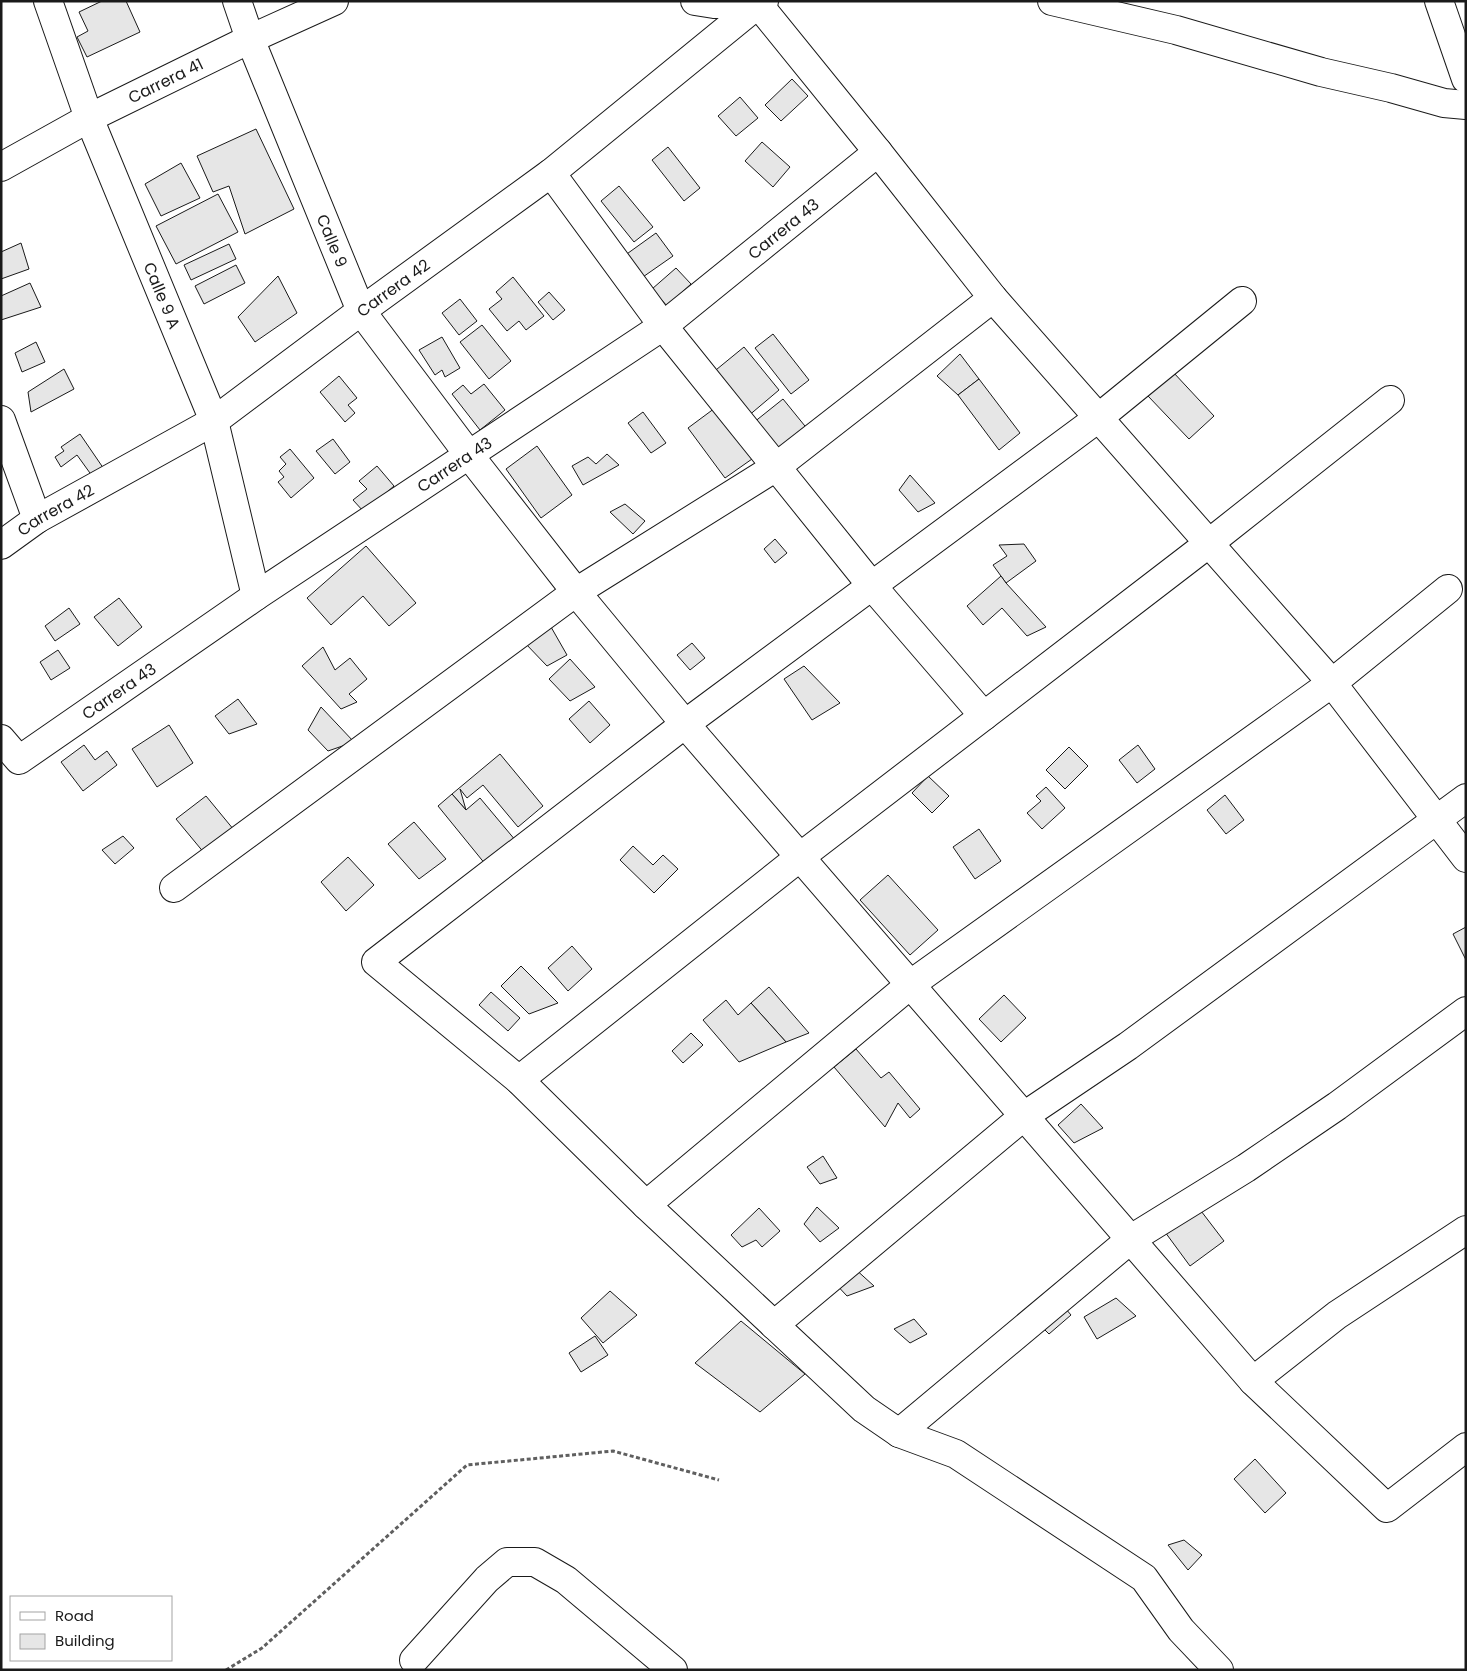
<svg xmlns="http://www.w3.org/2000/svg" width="1467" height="1671" viewBox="0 0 1467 1671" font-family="Poppins,sans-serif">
<rect width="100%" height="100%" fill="#fff"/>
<g fill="#e6e6e6" stroke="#1a1a1a">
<polygon points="102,1 126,1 140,32 87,57 77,37 88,31 79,12"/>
<polygon points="792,79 808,96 781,121 765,105"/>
<polygon points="740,97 758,118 736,136 718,116"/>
<polygon points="256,129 294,209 245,234 229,186 213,192 197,156"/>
<polygon points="762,142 790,167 773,187 745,161"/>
<polygon points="668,147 700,188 684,201 652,160"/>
<polygon points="181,163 200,198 161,216 145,184"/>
<polygon points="619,186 653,227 634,242 601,201"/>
<polygon points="218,194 238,232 176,264 156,226"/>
<polygon points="656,233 673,256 640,279 624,256"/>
<polygon points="21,243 29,269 1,279 1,252"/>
<polygon points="229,244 236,259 191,280 184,265"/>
<polygon points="236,265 245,283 204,304 195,286"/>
<polygon points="676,268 691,284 667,306 652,289"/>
<polygon points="278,276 297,313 255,342 238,317"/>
<polygon points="513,277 544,316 526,330 519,321 507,331 489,309 502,299 496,292"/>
<polygon points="30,283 41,307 1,320 1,296"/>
<polygon points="549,292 565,310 553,320 538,302"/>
<polygon points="460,299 477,321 459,335 442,313"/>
<polygon points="482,325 511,361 489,379 460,342"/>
<polygon points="773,334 809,380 791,394 755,348"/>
<polygon points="442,337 460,368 445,377 442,370 435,375 419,350"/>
<polygon points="36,342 45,362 22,372 15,353"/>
<polygon points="744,347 779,390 747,417 711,374"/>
<polygon points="960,354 979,379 958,395 937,376"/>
<polygon points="64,369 74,389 31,412 28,392"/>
<polygon points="1173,372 1214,416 1189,439 1148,396"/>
<polygon points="339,376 357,398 348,405 355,413 345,422 320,392"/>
<polygon points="979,379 1020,433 999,450 958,395"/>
<polygon points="484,384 505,410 480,430 452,394 463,385 471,394"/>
<polygon points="783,399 809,431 779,456 753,423"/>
<polygon points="715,408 752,459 725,478 688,428"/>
<polygon points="643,412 666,443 651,453 628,423"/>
<polygon points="80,434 106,472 95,480 77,455 61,467 55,457 64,451 61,447"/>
<polygon points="333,439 350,462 335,474 316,451"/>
<polygon points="537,446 572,495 541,518 506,469"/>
<polygon points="290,449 314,478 291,498 278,482 284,477 279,471 286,464 280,457"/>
<polygon points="607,454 619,465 583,485 572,466 588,457 596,464"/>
<polygon points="377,466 394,486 364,512 353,500 367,489 359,481"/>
<polygon points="910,475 935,503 918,512 899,490"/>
<polygon points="625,504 645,521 633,534 610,512"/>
<polygon points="775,539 787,553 775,563 764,549"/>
<polygon points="1024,544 1036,561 1006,583 993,565 1007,556 999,545"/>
<polygon points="366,546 416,603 389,626 363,596 331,625 307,598"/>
<polygon points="1001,576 1006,583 1046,627 1027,636 1002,608 983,625 967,606"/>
<polygon points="119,598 142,627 118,646 94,617"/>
<polygon points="69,608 80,624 55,641 45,626"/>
<polygon points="551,627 567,655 547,666 525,643"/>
<polygon points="692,643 705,658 690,670 677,655"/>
<polygon points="323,647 335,670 350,658 367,679 349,694 357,702 341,709 302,666"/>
<polygon points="58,650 70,668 51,680 40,662"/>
<polygon points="570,659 595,687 570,701 549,679"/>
<polygon points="804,666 840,703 812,720 784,679"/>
<polygon points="238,699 257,724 229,734 215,716"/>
<polygon points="589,701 610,725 590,743 569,719"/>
<polygon points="321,707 354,742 328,751 308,730"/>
<polygon points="169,725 193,763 157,787 132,749"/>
<polygon points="84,745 95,760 107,751 117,765 83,791 61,762"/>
<polygon points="1138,745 1155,769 1137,783 1119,760"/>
<polygon points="1069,747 1088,766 1065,789 1046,770"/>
<polygon points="500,754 543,806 518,827 483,785 467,798 460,789 466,810 452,794"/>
<polygon points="928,776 949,796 932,813 912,793"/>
<polygon points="1046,787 1065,808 1042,829 1027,813 1041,801 1036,796"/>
<polygon points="452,794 466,810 480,798 516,841 486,865 438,806"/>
<polygon points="1225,795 1244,820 1226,834 1207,810"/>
<polygon points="206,796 234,830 205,854 176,819"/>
<polygon points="414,822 446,859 419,879 388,844"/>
<polygon points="979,829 1001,861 975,879 953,847"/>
<polygon points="123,836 134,848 115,864 102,850"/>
<polygon points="633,846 653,865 663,855 678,869 654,893 620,860"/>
<polygon points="348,857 374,885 346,911 321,882"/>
<polygon points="888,875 938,930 910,955 860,900"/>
<polygon points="1466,927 1466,960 1453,934"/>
<polygon points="572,946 592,969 568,991 548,968"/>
<polygon points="521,966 558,1003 529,1014 501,986"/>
<polygon points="769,987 809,1033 786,1042 751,1003"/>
<polygon points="491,992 520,1018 508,1031 479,1005"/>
<polygon points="1004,995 1026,1018 1001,1042 979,1019"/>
<polygon points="726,1000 738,1015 751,1003 786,1042 739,1062 703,1020"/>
<polygon points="691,1033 703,1045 683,1063 672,1051"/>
<polygon points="856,1049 881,1078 889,1072 920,1109 910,1118 898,1103 885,1127 834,1067"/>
<polygon points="1081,1104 1103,1128 1074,1143 1058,1125"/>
<polygon points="823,1156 837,1178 820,1184 807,1167"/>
<polygon points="817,1207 839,1228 820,1242 804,1224"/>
<polygon points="1198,1207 1224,1241 1190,1266 1165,1232"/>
<polygon points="759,1208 780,1231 762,1247 756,1240 742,1247 731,1235"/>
<polygon points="853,1267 874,1286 847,1296 832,1280"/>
<polygon points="610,1291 637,1315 603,1343 581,1318"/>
<polygon points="1116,1298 1136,1316 1097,1339 1084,1317"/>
<polygon points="1060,1302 1071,1315 1049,1334 1036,1321"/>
<polygon points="914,1319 927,1334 910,1343 894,1329"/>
<polygon points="741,1321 805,1374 760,1412 695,1363"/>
<polygon points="595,1336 608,1355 581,1372 569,1353"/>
<polygon points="1255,1459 1286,1493 1265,1513 1234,1479"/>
<polygon points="1184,1540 1202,1555 1188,1570 1168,1545"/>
</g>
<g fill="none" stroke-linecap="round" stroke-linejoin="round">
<defs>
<g id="minor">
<path id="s1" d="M48,1L89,118L214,421L256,596"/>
<path id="s2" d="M237,1L250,39L361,311L469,455L576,592L685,724L1253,1381L1387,1508L1466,1447"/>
<polyline points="695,1 714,4 758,4 878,152 993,298 1332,683 1466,858"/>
<polyline points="1052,1 1176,30 1321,72 1391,88 1444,103 1466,105"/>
<polyline points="1439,1 1466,79"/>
<path id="s3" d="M1,167L89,118L250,39L334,1"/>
<polyline points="551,173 663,326 872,586 984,716"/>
<polyline points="1,420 37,519"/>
<path id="s4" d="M1,545L37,519L214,421L361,311L551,173L758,4L764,1"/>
<path id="s5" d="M1,739L19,760L256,596L663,326L878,152"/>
<polyline points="174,888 576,592 776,467 993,298"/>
<polyline points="519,1080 800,857 1208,544 1390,400"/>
<polyline points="646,1205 911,984 1332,683 1448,589"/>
<polyline points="774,1325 1024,1116 1128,1046 1466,798"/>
<polyline points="1253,1381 1337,1315 1466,1230"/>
<polyline points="899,1433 1131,1239 1246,1168 1337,1106 1466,1011"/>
<polyline points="414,1660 487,1579 507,1562 535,1562 566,1580 673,1670"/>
<polyline points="1219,1670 1181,1630 1144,1578 956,1454 899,1433 864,1409 646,1205 519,1080 376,962 685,724 1097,419 1242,301"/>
</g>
</defs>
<use href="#minor" stroke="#1a1a1a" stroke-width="30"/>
<polyline stroke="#5f5f5f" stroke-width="3" stroke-dasharray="4 2.5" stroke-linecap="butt" points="226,1670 262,1648 467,1465 613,1451 719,1480"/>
<use href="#minor" stroke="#fff" stroke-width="28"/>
</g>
<g text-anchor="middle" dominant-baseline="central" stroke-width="4" stroke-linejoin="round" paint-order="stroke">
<g font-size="16" fill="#1a1a1a" stroke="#fff">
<text stroke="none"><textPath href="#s3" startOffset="186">Carrera 41</textPath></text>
<text stroke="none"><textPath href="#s5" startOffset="959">Carrera 43</textPath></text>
<text stroke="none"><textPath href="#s2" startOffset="258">Calle 9</textPath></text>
<text stroke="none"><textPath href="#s4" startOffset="470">Carrera 42</textPath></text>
<text stroke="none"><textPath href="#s1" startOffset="316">Calle 9 A</textPath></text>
<text stroke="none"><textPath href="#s5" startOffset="554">Carrera 43</textPath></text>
<text stroke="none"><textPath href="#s4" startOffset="65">Carrera 42</textPath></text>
<text stroke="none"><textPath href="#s5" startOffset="149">Carrera 43</textPath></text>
</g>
</g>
<rect width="1467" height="1671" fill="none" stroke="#1a1a1a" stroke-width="5"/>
<rect x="10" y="1596" width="162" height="65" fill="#ffffff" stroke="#a3a3a3"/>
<rect x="20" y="1612" width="25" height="8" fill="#ffffff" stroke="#a3a3a3"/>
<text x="55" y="1621" font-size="15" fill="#1a1a1a">Road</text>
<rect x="20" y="1634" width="25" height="15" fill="#e6e6e6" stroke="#a3a3a3"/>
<text x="55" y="1646" font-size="15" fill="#1a1a1a">Building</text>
</svg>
